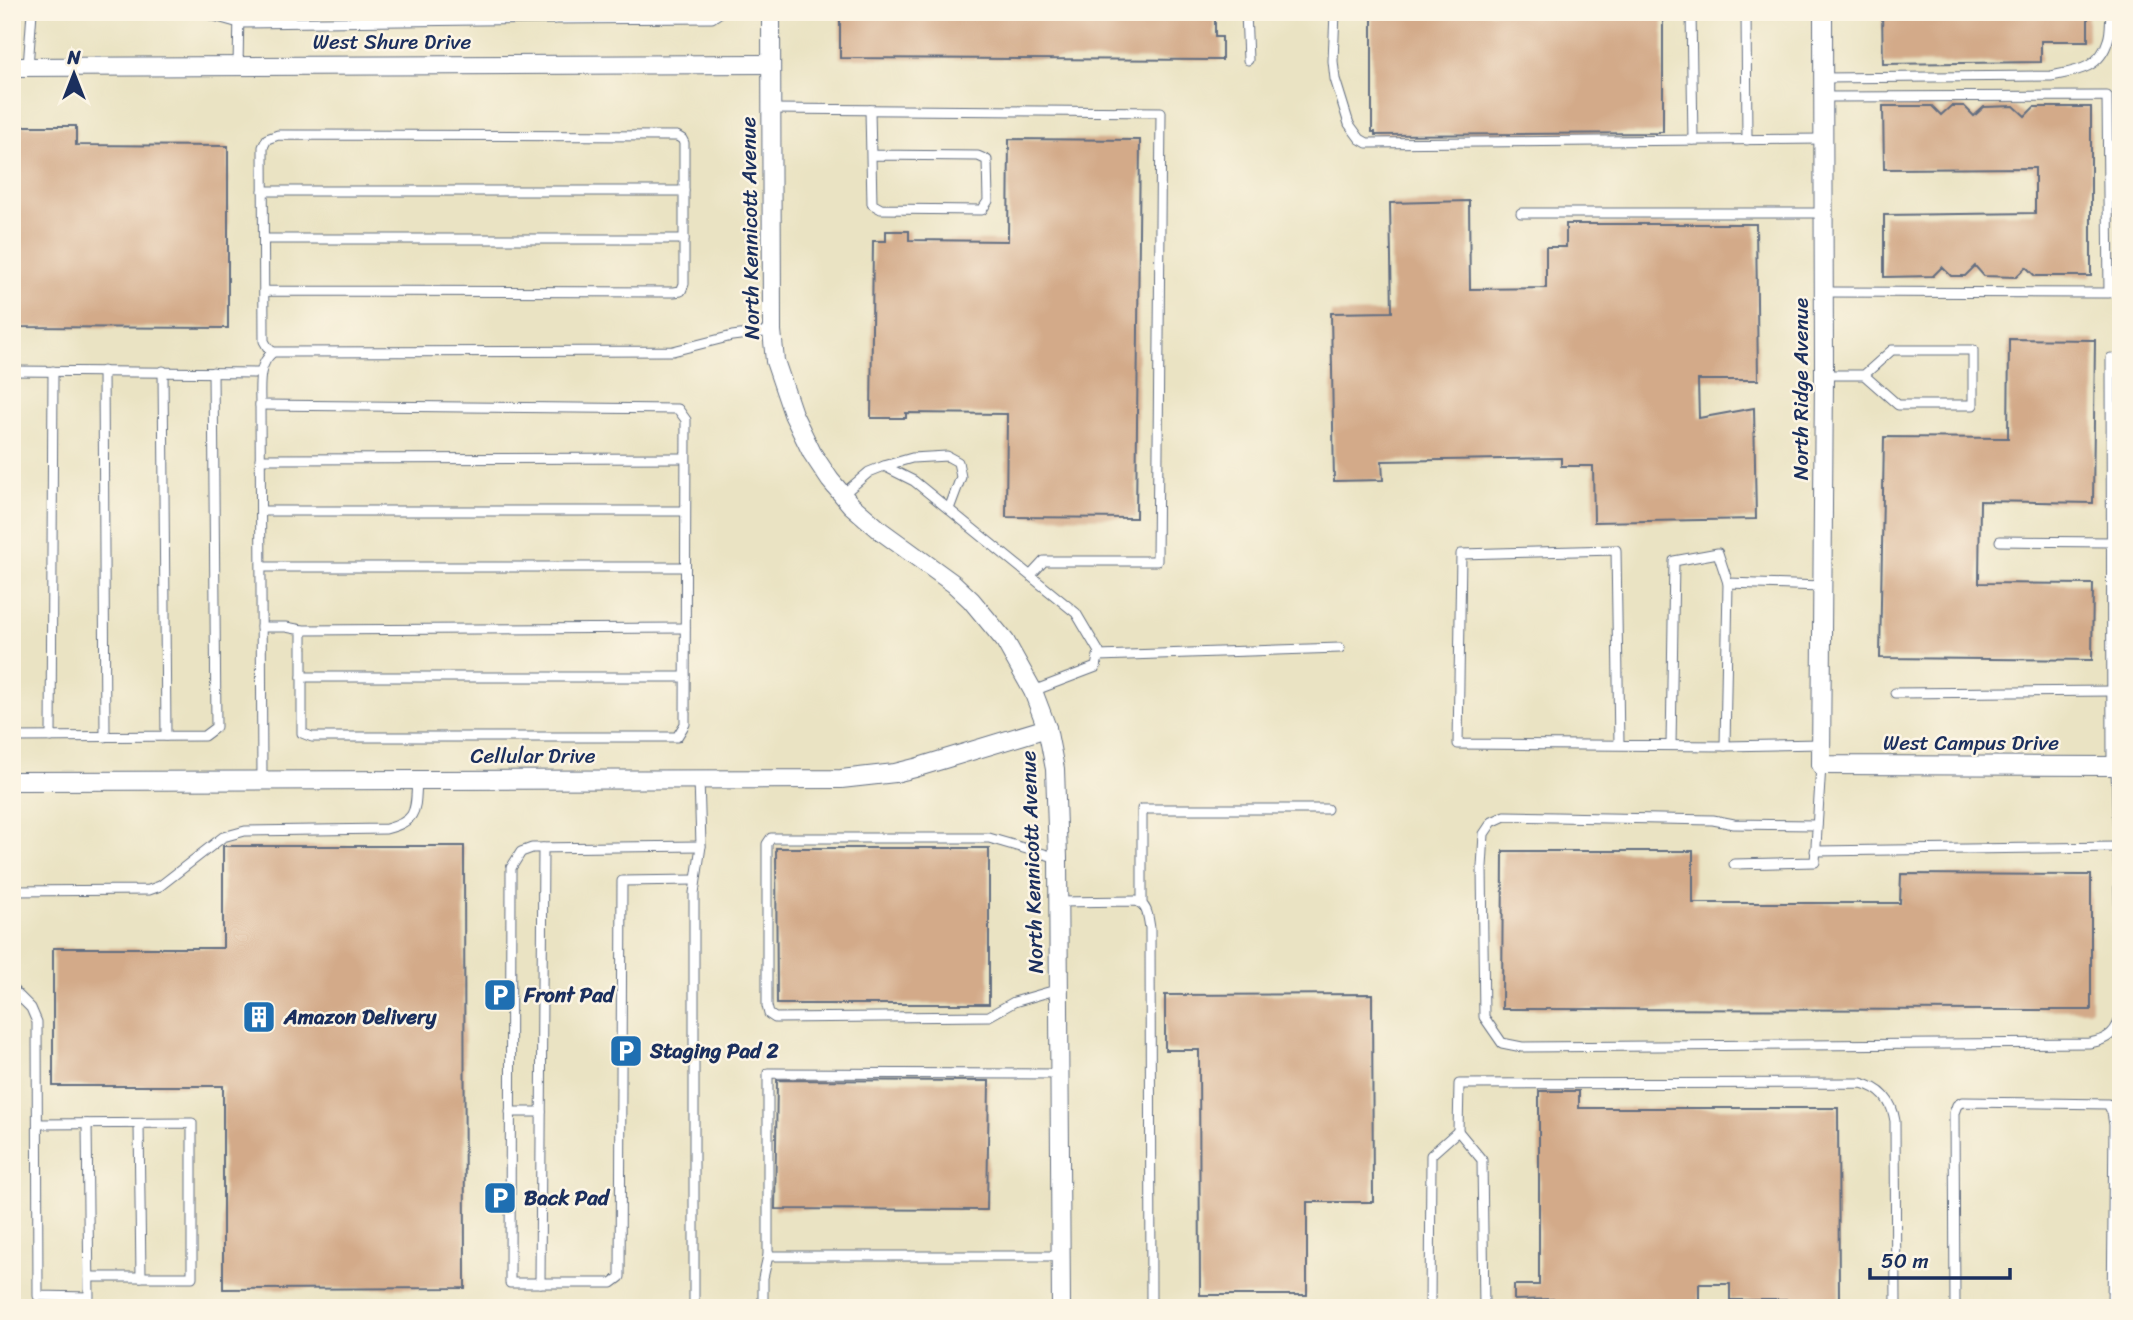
<svg xmlns="http://www.w3.org/2000/svg" width="2133" height="1320" viewBox="0 0 2133 1320" font-family="Sriracha,sans-serif">
<rect width="100%" height="100%" fill="#fcf5e5"/>
<filter id="ink" filterUnits="userSpaceOnUse"><feTurbulence type="fractalNoise" baseFrequency=".0143" numOctaves="2"/><feDisplacementMap in="SourceGraphic" scale="14" xChannelSelector="R" yChannelSelector="G"/><feConvolveMatrix kernelMatrix="1 2 1 2 8 2 1 2 1" color-interpolation-filters="sRGB"/></filter>
<filter id="wash" filterUnits="userSpaceOnUse"><feTurbulence type="fractalNoise" baseFrequency=".00686" numOctaves="4" result="noise"/><feDisplacementMap in="SourceGraphic" scale="28" xChannelSelector="R" yChannelSelector="G"/><feGaussianBlur stdDeviation="1.57" result="paint"/><feColorMatrix in="noise" values="0 0 0 0 0 0 0 0 0 0 0 0 0 0 0 0 0 1.4 0 .05"/><feComposite in="paint" operator="in"/></filter>
<g filter="url(#wash)">
<rect width="100%" height="100%" fill="#eae3c3"/>
<g id="blocks">
<g fill="#d3aa89">
<polygon points="840,12 1215,12 1215,37 1222,37 1222,60 840,58"/>
<polygon points="1372,12 1663,12 1663,132 1659,132 1659,133 1375,135 1375,132 1372,132"/>
<polygon points="1882,12 2088,12 2088,41 2041,41 2041,62 1883,64"/>
<polygon points="1883,106 1932,106 1941,115 1951,106 1964,106 1974,116 1984,107 2014,106 2025,116 2034,107 2091,107 2091,276 2035,276 2026,267 2016,277 1984,276 1975,266 1965,276 1951,276 1942,267 1933,276 1884,277 1884,215 2035,213 2035,168 1884,169"/>
<polygon points="12,126 76,126 76,145 228,146 228,328 12,327"/>
<polygon points="1009,139 1140,140 1136,518 1006,517 1007,414 906,413 906,418 871,418 873,241 886,241 886,231 909,231 909,240 1008,241"/>
<polygon points="1469,201 1470,289 1546,288 1546,247 1566,247 1566,224 1756,224 1758,380 1698,380 1699,418 1754,408 1756,519 1594,522 1593,466 1561,466 1561,458 1382,461 1383,480 1334,481 1331,313 1392,312 1390,203"/>
<polygon points="2009,339 2095,340 2093,503 1980,501 1979,583 2093,584 2092,660 1880,658 1884,437 2008,438"/>
<polygon points="223,846 464,846 465,1288 223,1289 223,1086 53,1086 53,948 223,948"/>
<polygon points="776,848 989,848 989,1004 777,1004"/>
<polygon points="1503,851 1693,851 1693,903 1900,903 1901,874 2091,875 2091,1010 1502,1009"/>
<polygon points="1372,994 1373,1202 1307,1202 1307,1295 1200,1295 1199,1050 1165,1050 1165,995"/>
<polygon points="777,1080 989,1081 987,1210 775,1209"/>
<polygon points="1539,1091 1579,1091 1579,1108 1838,1108 1839,1300 1730,1300 1730,1284 1699,1284 1699,1308 1554,1308 1553,1299 1514,1300 1514,1285 1539,1285"/>
</g>
</g>
</g>
<g filter="url(#ink)">
<use href="#blocks" fill-opacity="0" stroke="#636e81" stroke-width="2"/>
<g fill="none" stroke-linecap="round" stroke-linejoin="round">
<defs>
<g id="service">
<polyline points="200,12 239,23 554,19 554,12"/>
<polyline points="1246,12 1248,60"/>
<polyline points="1335,12 1333,61 1335,79 1349,124 1360,139 1367,143 1824,139"/>
<polyline points="1691,12 1693,140"/>
<polyline points="1746,12 1747,140"/>
<polyline points="554,19 712,18 721,12"/>
<polyline points="238,66 239,12"/>
<polyline points="28,67 32,12"/>
<path d="M1823,78L2051,76C2076,71 2100,69 2108,40C2111,32 2110,21 2111,12"/>
<polyline points="1823,97 2107,96 2109,293 1824,292"/>
<polyline points="771,109 1161,112 1157,561 1044,561 1031,575"/>
<polyline points="870,110 872,204 881,209 982,210 988,201 987,160 978,156 871,155"/>
<polyline points="263,191 684,191"/>
<polyline points="1521,213 1824,213"/>
<polyline points="264,239 684,239"/>
<polyline points="264,291 674,292 681,291 684,284 684,143 682,139 677,136 278,135 267,139 263,147 264,341 268,348 273,352"/>
<polyline points="2111,358 2112,766"/>
<polyline points="12,371 260,373"/>
<polyline points="103,371 105,737"/>
<polyline points="163,371 166,736"/>
<polyline points="1824,375 1864,375 1892,350 1973,350 1973,405 1898,405 1864,375"/>
<polyline points="260,405 678,409 686,420 685,724 677,737 312,737 302,733 302,630 286,627 261,627"/>
<polyline points="260,459 685,458"/>
<polyline points="884,466 912,458 947,456 958,462 961,477 949,509"/>
<polyline points="842,495 869,472 884,466 914,481 1076,613 1099,652 1096,667 1033,691"/>
<polyline points="261,511 685,511"/>
<polyline points="2000,541 2111,542"/>
<polyline points="262,567 685,567"/>
<polyline points="302,630 685,628"/>
<polyline points="1098,656 1340,648"/>
<polyline points="302,677 685,677"/>
<polyline points="1895,693 2112,691"/>
<polyline points="12,737 204,736 216,727 213,372"/>
<polyline points="51,737 53,371"/>
<polyline points="1821,744 1725,746 1728,583 1822,586"/>
<polyline points="1619,745 1616,550 1461,554 1458,744 1725,746"/>
<polyline points="1671,745 1674,561 1718,553 1728,583"/>
<polyline points="2116,766 2121,973"/>
<path d="M262,780L260,405C260,386 257,365 273,352L673,351L732,336L772,331"/>
<path d="M1817,825L1734,824L1713,820L1505,816L1492,822L1484,834L1482,867L1484,1017L1502,1043L1522,1047L2089,1043C2108,1040 2118,1032 2121,1012"/>
<polyline points="1815,851 2118,847"/>
<polyline points="1058,858 989,838 771,838 767,844 767,1006 769,1014 775,1018 989,1016 1014,1002 1059,989"/>
<polyline points="1734,864 1815,862 1821,765"/>
<polyline points="695,880 622,881 620,1277 612,1283 510,1283 511,868 521,852 532,848 701,846"/>
<path d="M12,891L149,890L160,886L223,837L245,831L386,829C419,821 415,809 417,779"/>
<path d="M1058,902L1136,901C1148,905 1148,917 1150,928L1151,1308"/>
<polyline points="1142,903 1142,809 1327,809"/>
<polyline points="12,989 31,1008 37,1022 38,1296 89,1297 87,1124"/>
<polyline points="510,1112 541,1112"/>
<polyline points="38,1124 192,1123 192,1277 89,1277"/>
<polyline points="139,1124 141,1277"/>
<path d="M1458,1131L1459,1084L1861,1083C1881,1088 1892,1101 1895,1121L1896,1308"/>
<polyline points="768,1256 1060,1256"/>
<polyline points="540,1283 543,848"/>
<polyline points="694,1308 694,893 701,846 699,778"/>
<polyline points="763,1308 763,1278 768,1256 768,1073 1059,1074"/>
<polyline points="1430,1308 1431,1155 1458,1131 1482,1160 1484,1308"/>
<polyline points="1955,1308 1954,1113 1957,1105 1962,1102 2108,1104 2112,1112 2114,1125 2112,1308"/>
</g>
<g id="minor">
<polyline points="771,12 772,331 775,361 793,414 812,453 830,480 851,505 881,531 954,584 971,600 1005,641 1033,691 1047,728 1055,769 1058,858 1061,1308"/>
<polyline points="1823,12 1824,375 1821,765 2121,766"/>
<polyline points="12,67 771,64"/>
<polyline points="12,781 841,779 895,773 915,768 1047,728"/>
</g>
</defs>
<use href="#service" stroke="#636e81" stroke-width="11"/>
<use href="#minor" stroke="#636e81" stroke-width="20"/>
<use href="#service" stroke="#fff" stroke-width="9"/>
<use href="#minor" stroke="#fff" stroke-width="18"/>
</g>
</g>
<defs>
<symbol id="parking-square" viewBox="-11 -11 22 22"><rect x="-9" y="-9" width="18" height="18" rx="4" fill="#1f6fb2" stroke="#fcf5e5"/><path d="M-3.5-5.5H1a3.5 3.5 0 0 1 0 7H-1V5.5H-3.5ZM-1-3.4V-.6H.8a1.4 1.4 0 0 0 0-2.8Z" fill="#fff"/></symbol>
<symbol id="building-square" viewBox="-11 -11 22 22"><rect x="-9" y="-9" width="18" height="18" rx="4" fill="#1f6fb2" stroke="#fcf5e5"/><path d="M-4-6H4V6H1V3H-1V6H-4ZM-2.5-4.3h1.7v1.8h-1.7ZM.8-4.3h1.7v1.8H.8ZM-2.5-1h1.7V.8h-1.7ZM.8-1h1.7V.8H.8Z" fill="#fff"/></symbol>
</defs>
<g fill-rule="evenodd">
<use href="#parking-square" x="481" y="976" width="38" height="38"/>
<use href="#building-square" x="240" y="998" width="38" height="38"/>
<use href="#parking-square" x="607" y="1032" width="38" height="38"/>
<use href="#parking-square" x="481" y="1179" width="38" height="38"/>
</g>
<g text-anchor="middle" dominant-baseline="central" stroke-width="5" stroke-linejoin="round" paint-order="stroke">
<g font-size="21" fill="#1b2f5e" stroke="#fcf5e5">
<text x="392" y="42">West Shure Drive</text>
<text transform="translate(750 228) rotate(-91)">North Kennicott Avenue</text>
<text transform="translate(1801 389) rotate(-90)">North Ridge Avenue</text>
<text x="1971" y="743">West Campus Drive</text>
<text x="533" y="756">Cellular Drive</text>
<text transform="translate(1032 862) rotate(-92)">North Kennicott Avenue</text>
</g>
<g font-size="21" font-weight="bold" fill="#1b2f5e" stroke="#fcf5e5" text-anchor="start">
<text x="524" y="995">Front Pad</text>
<text x="284" y="1017">Amazon Delivery</text>
<text x="650" y="1051">Staging Pad 2</text>
<text x="524" y="1198">Back Pad</text>
</g>
</g>
<rect width="2133" height="1320" fill="none" stroke="#fcf5e5" stroke-width="42"/>
<g transform="translate(74 74)" stroke="#fcf5e5" stroke-width="5" paint-order="stroke">
<path d="M0-5L12 26L0 18L-12 26Z" fill="#1b2f5e"/>
<text y="-10" font-size="19" font-weight="bold" text-anchor="middle" fill="#1b2f5e">N</text>
</g>
<path d="M1870 1268v10h140v-10" fill="none" stroke="#1b2f5e" stroke-width="3.5"/>
<text x="1881" y="1268" font-size="21" fill="#1b2f5e" stroke="#fcf5e5" stroke-width="5" paint-order="stroke">50 m</text>
</svg>
